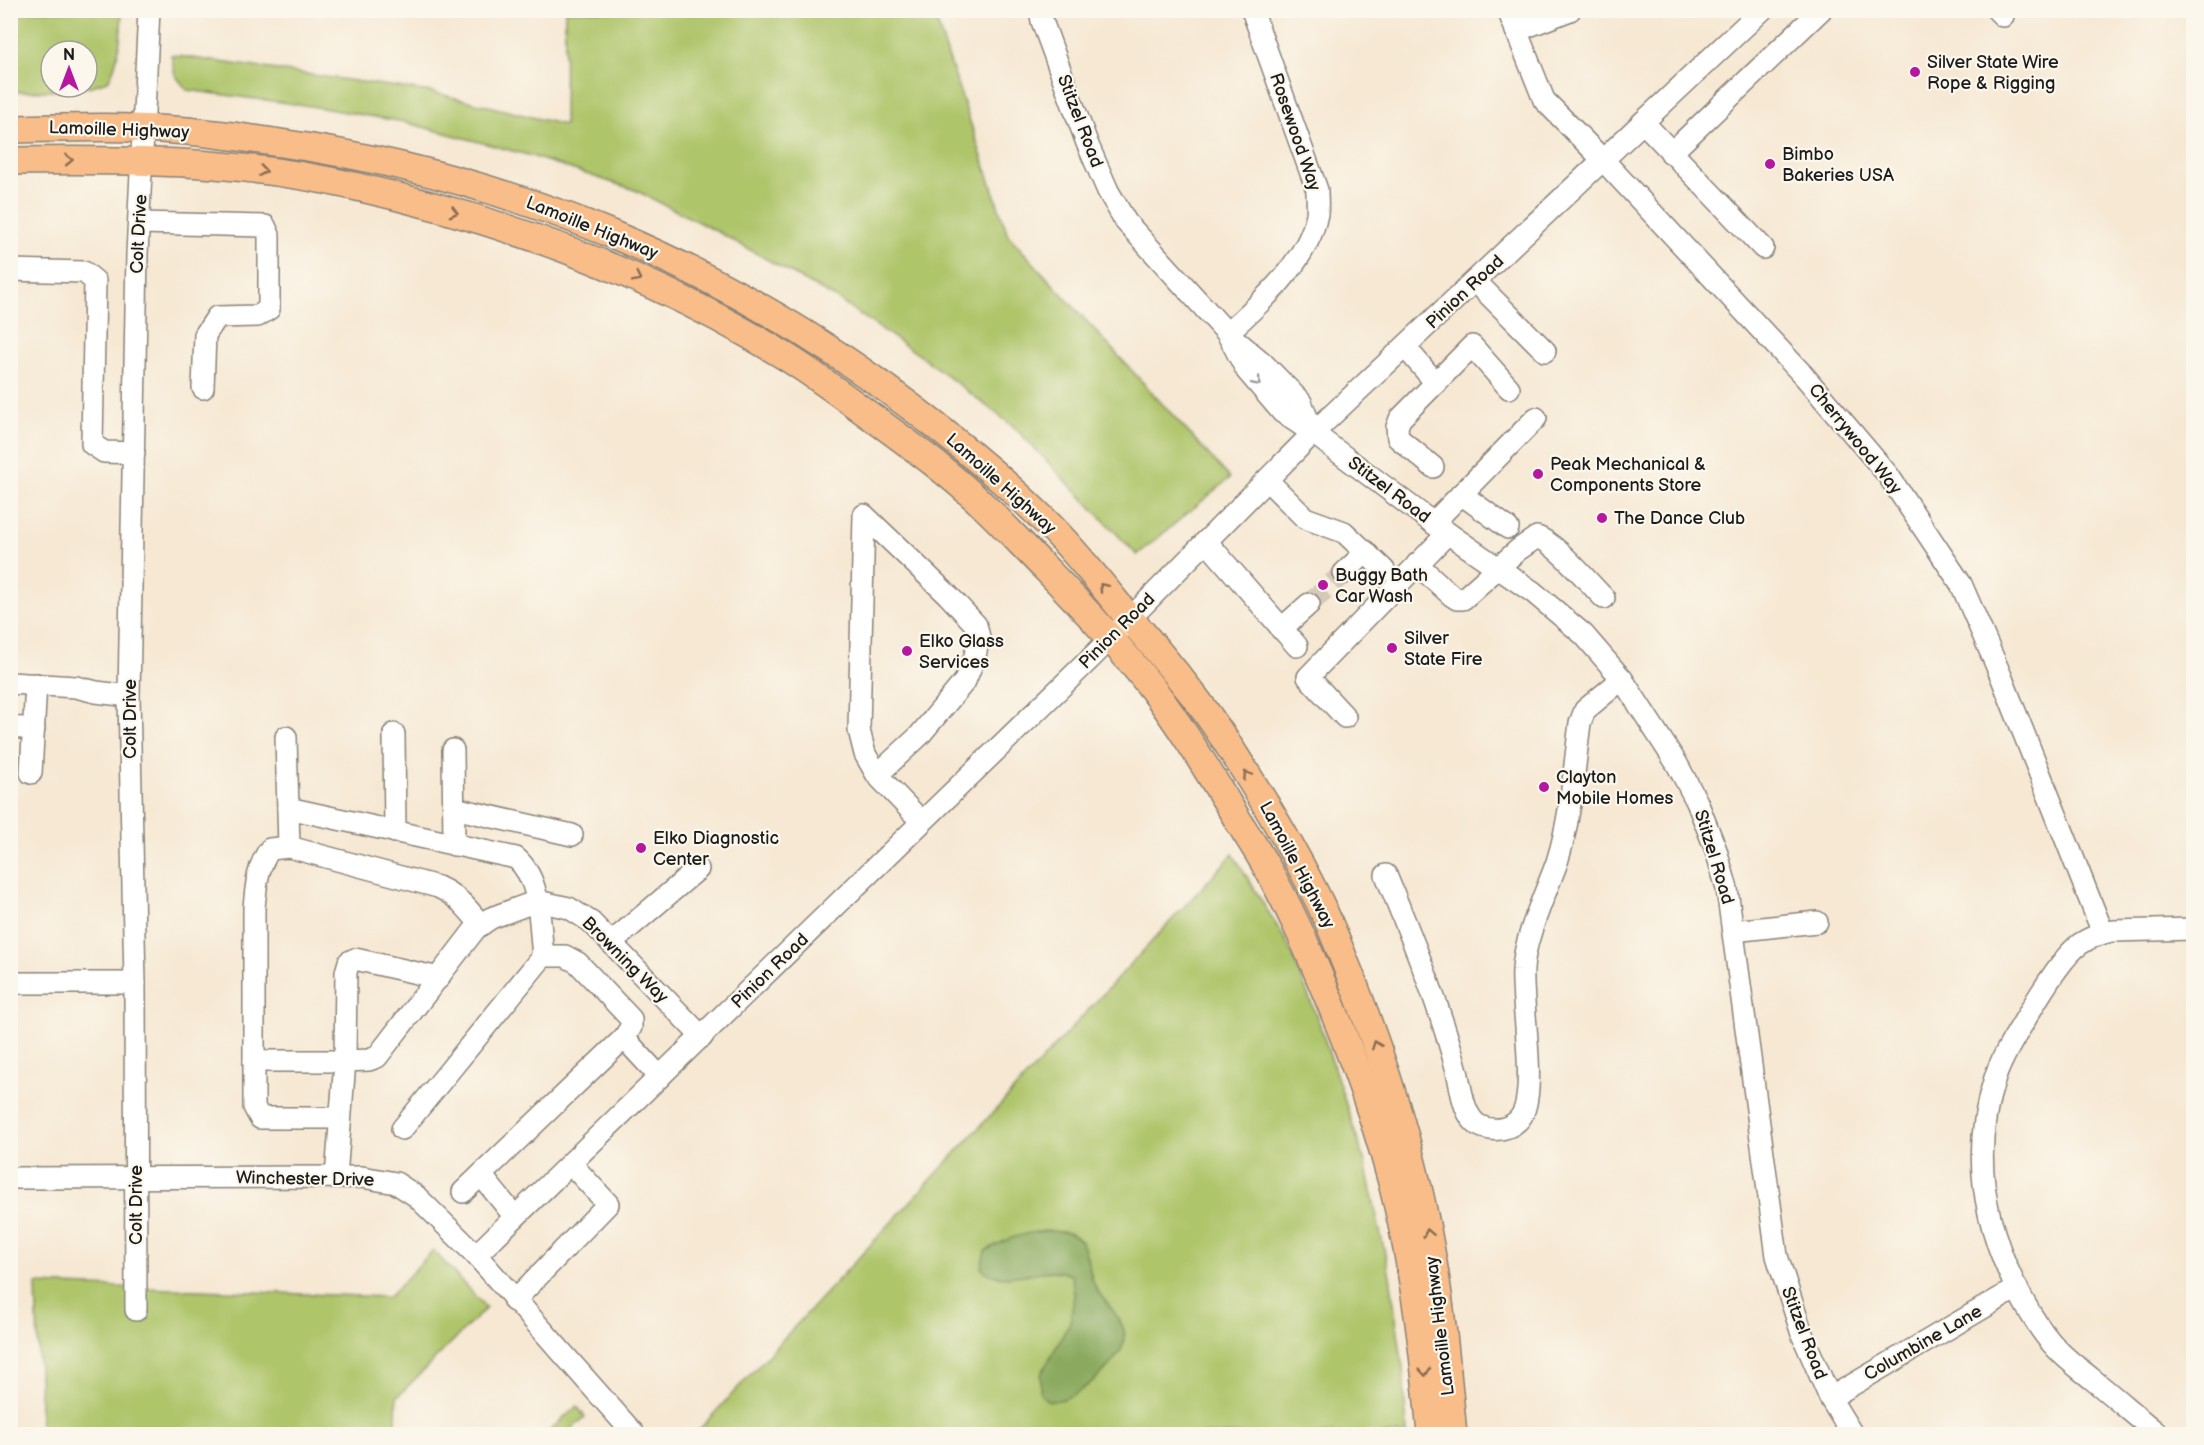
<svg xmlns="http://www.w3.org/2000/svg" width="2204" height="1445" viewBox="0 0 2204 1445" font-family="'Balsamiq Sans',sans-serif">
<rect width="100%" height="100%" fill="#fbf7ec"/>
<filter id="ink" filterUnits="userSpaceOnUse"><feTurbulence type="fractalNoise" baseFrequency=".0167" numOctaves="2"/><feDisplacementMap in="SourceGraphic" scale="12" xChannelSelector="R" yChannelSelector="G"/><feConvolveMatrix kernelMatrix="1 2 1 2 8 2 1 2 1" color-interpolation-filters="sRGB"/></filter>
<filter id="wash" filterUnits="userSpaceOnUse"><feTurbulence type="fractalNoise" baseFrequency=".008" numOctaves="4" result="noise"/><feDisplacementMap in="SourceGraphic" scale="24" xChannelSelector="R" yChannelSelector="G"/><feGaussianBlur stdDeviation="1.35" result="paint"/><feColorMatrix in="noise" values="0 0 0 0 0 0 0 0 0 0 0 0 0 0 0 0 0 1.4 0 .05"/><feComposite in="paint" operator="in"/></filter>
<g filter="url(#wash)">
<rect width="100%" height="100%" fill="#f6e8d3"/>
<g fill="#afc56a" stroke="#667043" stroke-width="1.5" fill-rule="evenodd">
<path d="M10,11H122C121,35 120,57 109,80C78,94 44,90 11,92ZM51,51H87V87H51Z"/>
<polygon points="565,11 933,11 1008,235 1230,478 1137,555 1014,427 925,359 837,299 720,233 635,190 528,155 404,122 310,106 187,90 175,75 171,55 432,92 564,125"/>
<polygon points="1233,854 1288,944 1320,1025 1364,1159 1390,1276 1403,1368 1407,1434 695,1434"/>
<polygon points="433,1250 486,1308 397,1397 395,1434 41,1434 36,1284 389,1297"/>
<polygon points="577,1406 585,1417 566,1434 546,1434"/>
</g>
<path fill="#8baa5e" stroke="#54633d" stroke-width="1.5" d="M1052,1231C1063,1232 1075,1232 1081,1242C1090,1256 1088,1275 1097,1290C1106,1304 1124,1319 1125,1337C1125,1359 1070,1408 1047,1400C1044,1398 1042,1396 1040,1394L1041,1375L1045,1367L1070,1322L1074,1296L1072,1276C1046,1260 1005,1291 981,1268L985,1251C1007,1238 1026,1231 1052,1231Z"/>
</g>
<g filter="url(#ink)">
<g fill="none" stroke-linecap="round" stroke-linejoin="round">
<polyline stroke="#d5c9b8" stroke-width="21" stroke-dasharray="21 10" stroke-linecap="butt" points="1309,604 1344,573"/>
<defs>
<g id="minor">
<polyline points="1040,10 1042,21 1087,143 1108,191 1126,222 1227,333 1263,363 1301,402 1313,433"/>
<polyline points="1508,10 1544,100 1603,160 1805,377 1888,475 1961,584 2001,676 2103,933"/>
<polyline points="1997,10 2003,16"/>
<polyline points="1516,31 1570,10"/>
<polyline points="1643,122 1763,248"/>
<polyline points="1671,153 1821,10"/>
<polyline points="140,223 265,226 269,235 269,309 258,316 217,317 205,335 203,388"/>
<polyline points="10,270 84,272 95,281 92,444 104,452 134,453"/>
<polyline points="1476,282 1545,351"/>
<polyline points="1227,333 1247,371 1282,412 1313,433 1433,523 1533,592 1584,635 1622,679 1677,764 1697,802 1716,850 1727,889 1777,1256 1802,1334 1830,1398 1852,1434"/>
<path d="M1227,333C1261,303 1309,260 1317,214C1318,207 1317,198 1317,190L1252,10"/>
<polyline points="1405,347 1436,383"/>
<polyline points="1433,467 1398,438 1397,427 1400,419 1472,346 1509,388"/>
<polyline points="1267,480 1305,518 1344,532 1384,570"/>
<polyline points="1461,494 1508,528"/>
<polyline points="1433,523 1536,418"/>
<polyline points="1206,541 1297,646"/>
<path d="M1417,564L1451,595L1457,599H1463L1518,550L1537,537C1555,542 1589,583 1604,598"/>
<polyline points="1344,573 1366,552"/>
<polyline points="1281,629 1309,604"/>
<polyline points="10,683 76,687 96,692 129,696"/>
<polyline points="1345,717 1308,677 1448,533"/>
<polyline points="10,727 34,729"/>
<polyline points="394,734 395,832"/>
<polyline points="286,737 289,847"/>
<polyline points="453,750 454,845"/>
<polyline points="31,773 36,684"/>
<polyline points="877,775 919,736 965,681 975,656 979,637 976,625 948,595 864,515 859,730 865,754 877,775 922,822"/>
<path d="M288,808L516,858C542,881 539,923 543,956L402,1129"/>
<polyline points="454,808 572,835"/>
<path d="M1386,875C1412,939 1439,1003 1457,1071C1461,1087 1463,1115 1478,1125C1493,1133 1513,1130 1522,1115C1537,1087 1521,1005 1523,970C1524,938 1546,893 1557,862C1571,818 1574,769 1580,723L1585,710L1622,679"/>
<polyline points="537,901 569,908 591,922 702,1037"/>
<polyline points="1733,931 1817,922"/>
<polyline points="611,943 698,869"/>
<polyline points="10,983 135,983"/>
<polyline points="624,1038 660,1077"/>
<polyline points="254,1061 345,1061 369,1060 377,1057 476,928 491,918 537,901"/>
<path d="M340,1118H260L254,1107V908C256,887 257,867 270,849L289,847L438,887C458,896 468,909 481,925"/>
<polyline points="481,1175 515,1217"/>
<polyline points="336,1177 345,1061 346,972 349,962 355,959 439,978"/>
<polyline points="10,1178 362,1177 396,1183 416,1196 476,1255 634,1434"/>
<polyline points="463,1192 624,1038 631,1027 631,1019 578,963 565,956 543,956"/>
<polyline points="476,1255 1092,657 1313,433 1762,10"/>
<polyline points="514,1301 608,1204 571,1164"/>
<polyline points="136,1310 135,983 129,696 137,254 149,10"/>
<polyline points="1830,1398 2017,1288"/>
<path d="M2158,1434C2136,1416 2114,1397 2092,1379C2080,1369 2067,1360 2057,1349C2038,1329 2025,1305 2013,1281C1982,1216 1972,1147 1995,1078C2002,1056 2015,1037 2026,1018C2037,999 2063,956 2080,944C2089,938 2102,933 2113,931L2194,929"/>
</g>
<g id="major">
<path d="M10,129C65,128 119,126 173,130C209,132 246,138 281,143C514,177 728,267 915,410C964,447 1011,486 1054,530C1079,556 1102,585 1125,613C1149,640 1172,668 1194,696C1221,731 1243,768 1266,805C1290,845 1314,887 1332,930C1375,1033 1412,1141 1431,1251C1442,1311 1447,1373 1453,1434"/>
<path d="M10,161C123,159 238,160 349,185C501,219 650,273 783,355C816,375 847,399 879,422C916,449 953,476 986,508C1007,528 1026,549 1046,569C1083,607 1119,646 1152,688C1184,730 1211,776 1239,822C1252,843 1266,864 1277,886C1297,923 1314,963 1330,1002C1361,1077 1388,1155 1404,1234C1418,1301 1425,1367 1431,1434"/>
</g>
</defs>
<use href="#minor" stroke="#898278" stroke-width="24"/>
<use href="#major" stroke="#898278" stroke-width="30"/>
<use href="#minor" stroke="#fff" stroke-width="21"/>
<use href="#major" stroke="#f8bd88" stroke-width="27"/>
</g>
<defs><path id="oneway-chevron" d="M-2-3.5L2.5 0L-2 3.5" fill="none" stroke-width="1.6" stroke-linecap="round" stroke-linejoin="round" transform="scale(1.5)"/></defs>
<g stroke="#8a6c52">
<use href="#oneway-chevron" transform="translate(69 160) rotate(-1)"/>
<use href="#oneway-chevron" transform="translate(263 171) rotate(9)"/>
<use href="#oneway-chevron" transform="translate(454 212) rotate(15)"/>
<use href="#oneway-chevron" transform="translate(637 278) rotate(26)"/>
<use href="#oneway-chevron" transform="translate(1103 587) rotate(-131)"/>
<use href="#oneway-chevron" transform="translate(1247 775) rotate(-122)"/>
<use href="#oneway-chevron" transform="translate(1376 1045) rotate(-111)"/>
<use href="#oneway-chevron" transform="translate(1428 1233) rotate(-102)"/>
<use href="#oneway-chevron" transform="translate(1425 1372) rotate(85)"/>
</g>
<use stroke="#999" href="#oneway-chevron" transform="translate(1257 382) rotate(50)"/>
</g>
<g fill="#b5179e" stroke="#fbf7ec" stroke-width="2">
<circle cx="1915" cy="72" r="6"/>
<circle cx="1770" cy="164" r="6"/>
<circle cx="1538" cy="474" r="6"/>
<circle cx="1602" cy="518" r="6"/>
<circle cx="1323" cy="585" r="6"/>
<circle cx="1392" cy="648" r="6"/>
<circle cx="907" cy="651" r="6"/>
<circle cx="1544" cy="787" r="6"/>
<circle cx="641" cy="848" r="6"/>
</g>
<g text-anchor="middle" dominant-baseline="central" stroke-width="4.5" stroke-linejoin="round" paint-order="stroke">
<g font-size="18" fill="#1c1c1c" stroke="#fbf7ec" text-anchor="start">
<text x="1927" y="62">Silver State Wire<tspan x="1927" dy="21">Rope &amp; Rigging</tspan></text>
<text x="1782" y="154">Bimbo<tspan x="1782" dy="21">Bakeries USA</tspan></text>
<text x="1550" y="464">Peak Mechanical &amp;<tspan x="1550" dy="21">Components Store</tspan></text>
<text x="1614" y="518">The Dance Club</text>
<text x="1335" y="575">Buggy Bath<tspan x="1335" dy="21">Car Wash</tspan></text>
<text x="1404" y="638">Silver<tspan x="1404" dy="21">State Fire</tspan></text>
<text x="919" y="641">Elko Glass<tspan x="919" dy="21">Services</tspan></text>
<text x="1556" y="777">Clayton<tspan x="1556" dy="21">Mobile Homes</tspan></text>
<text x="653" y="838">Elko Diagnostic<tspan x="653" dy="21">Center</tspan></text>
</g>
<g font-size="18" fill="#1c1c1c" stroke="#fbf7ec">
<text transform="translate(1080 121) rotate(69)">Stitzel Road</text>
<text transform="translate(119 130) rotate(2)">Lamoille Highway</text>
<text transform="translate(1295 132) rotate(71)">Rosewood Way</text>
<text transform="translate(592 228) rotate(22)">Lamoille Highway</text>
<text transform="translate(139 234) rotate(-87)">Colt Drive</text>
<text transform="translate(1465 292) rotate(-43)">Pinion Road</text>
<text transform="translate(1855 439) rotate(51)">Cherrywood Way</text>
<text transform="translate(1001 484) rotate(42)">Lamoille Highway</text>
<text transform="translate(1389 490) rotate(37)">Stitzel Road</text>
<text transform="translate(1117 631) rotate(-45)">Pinion Road</text>
<text transform="translate(130 719) rotate(-90)">Colt Drive</text>
<text transform="translate(1714 857) rotate(73)">Stitzel Road</text>
<text transform="translate(1297 865) rotate(62)">Lamoille Highway</text>
<text transform="translate(625 960) rotate(45)">Browning Way</text>
<text transform="translate(770 971) rotate(-44)">Pinion Road</text>
<text transform="translate(305 1179) rotate(1)">Winchester Drive</text>
<text transform="translate(136 1205) rotate(-90)">Colt Drive</text>
<text transform="translate(1440 1326) rotate(-97)">Lamoille Highway</text>
<text transform="translate(1804 1333) rotate(69)">Stitzel Road</text>
<text transform="translate(1923 1343) rotate(-30)">Columbine Lane</text>
</g>
</g>
<rect width="2204" height="1445" fill="none" stroke="#fbf7ec" stroke-width="36"/>
<g transform="translate(69 69)"><circle r="28" fill="#fbf7ec" stroke="#a29f99" stroke-width="1.5"/>
<path d="M0-4.5L10 22L0 15L-10 22Z" fill="#b5179e"/>
<text y="-9" font-size="16" font-weight="bold" text-anchor="middle" fill="#1c1c1c">N</text>
</g>
</svg>
